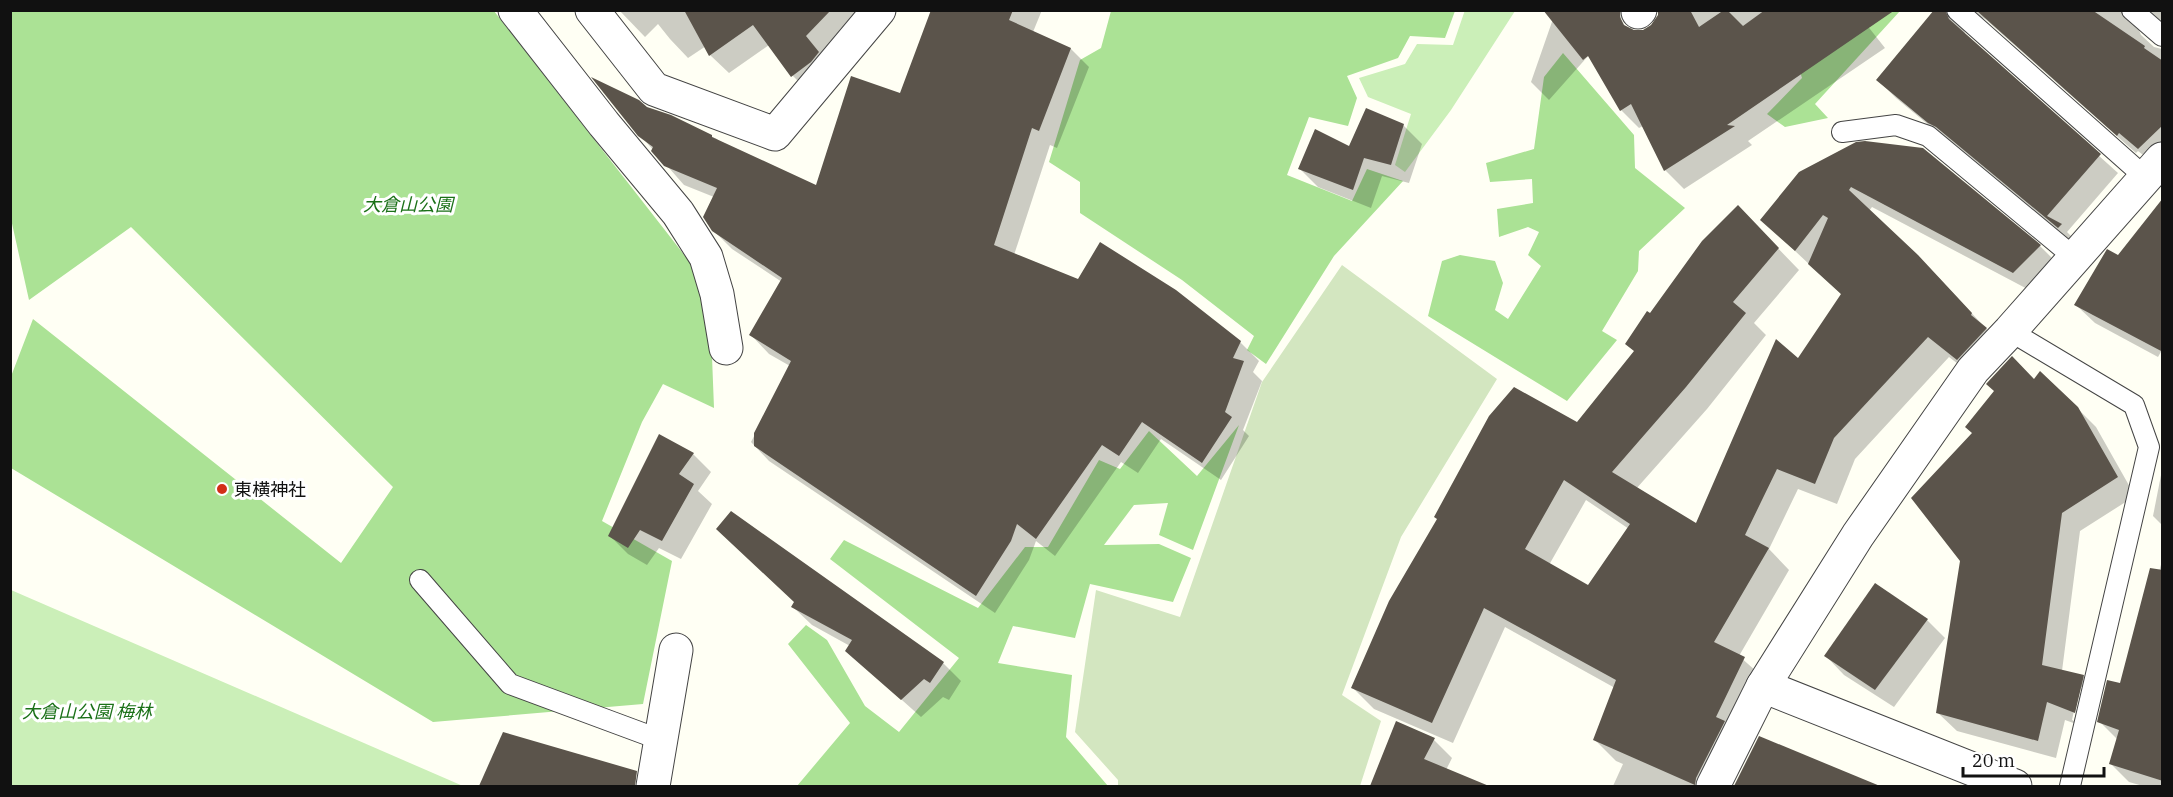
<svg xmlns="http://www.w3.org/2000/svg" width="2173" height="797" viewBox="0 0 2173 797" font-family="'IBM Plex Serif','Noto Sans JP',serif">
<rect width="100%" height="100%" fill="#fffff4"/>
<g fill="#cbefb8">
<polygon points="1465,10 1515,11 1451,110 1405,172 1395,165 1411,114 1368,97 1359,78 1405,64 1417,44 1453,45"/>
<polygon points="10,590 11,590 463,786 11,786"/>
</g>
<g fill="#abe295">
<polygon points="11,11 494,11 696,270 711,331 714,408 663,384 642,422 602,521 672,561 643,704 433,722 11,468 10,379 33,319 341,563 393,487 131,227 29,300 11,219"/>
<polygon points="1111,11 1455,11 1445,38 1410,36 1398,58 1347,76 1357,98 1348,126 1309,117 1287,175 1352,201 1367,169 1403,181 1334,256 1266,364 1247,350 1254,336 1182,280 1080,213 1080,182 1049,162 1080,60 1101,48"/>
<polygon points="1851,11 1900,11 1815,104 1828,118 1785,127 1767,114 1802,78 1796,58"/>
<polygon points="1563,53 1634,135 1635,168 1685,208 1639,251 1638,271 1602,331 1617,340 1567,401 1428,316 1442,261 1460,255 1495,261 1503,283 1495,310 1508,319 1541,266 1528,255 1539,232 1528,227 1499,237 1497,209 1533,203 1532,179 1490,182 1486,163 1534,149 1544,77"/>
<polygon points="1239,425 1193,550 1159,535 1168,503 1134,505 1104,545 1159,544 1191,558 1173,602 1090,584 1075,638 1013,626 998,663 1072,675 1066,737 1108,786 797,786 850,723 788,644 806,625 827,640 865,706 899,732 959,658 830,559 844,540 978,608 1025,547 1048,547 1099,460 1120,469 1149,431 1197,476"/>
</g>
<polygon fill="#d3e6c0" points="1342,265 1497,379 1401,537 1342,695 1381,721 1360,786 1118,786 1118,780 1075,732 1096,590 1180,617 1262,382"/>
<g fill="#0003" fill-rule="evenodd">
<polygon points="619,10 865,10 811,94 793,76 769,45 729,73 710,55 706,46 688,58 670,39 658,24 645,37"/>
<polygon points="933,10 1042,10 1033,32 1071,49 1089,67 1057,148 1050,145 1014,255 1240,342 1259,361 1253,372 1262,381 1243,430 1249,436 1221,480 1161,439 1138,473 1121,462 1055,556 1036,541 1029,560 995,613 769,461 751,442 790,366 769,354 751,335 782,282 732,249 713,230 714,197 684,185 640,135 647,108 670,117 717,139 720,143 816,187 901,95"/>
<polygon points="1542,10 1629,10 1549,100 1531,82 1554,16"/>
<polygon points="1694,10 1855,10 1885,48 1748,141 1752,145 1684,189 1665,170 1643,126 1639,128 1621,110 1601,76"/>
<polygon points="1936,10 2162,10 2162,21 2159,19 2148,16 2138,28 2141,35 2154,47 2162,49 2162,161 2157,166 2138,151 2136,153 1985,19 1978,16 1963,27 1966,36 2118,173 2067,232 2079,244 2077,246 1956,145 1948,141 1896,98 1878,80"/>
<polygon points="1403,125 1422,144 1409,183 1382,176 1371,208 1318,187 1300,169"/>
<path d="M1923,149L2040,246L2061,267L2035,293L1872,207L1869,211L1939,278L1992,335L1979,380L1949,357L1855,459L1837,504L1798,489L1769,549L1789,570L1739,656L1765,679L1723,786H1613L1623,764L1616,761L1595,740L1615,688L1505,627L1453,743L1374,709L1353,688L1577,424L1635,352L1651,315L1738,207L1799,270L1754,323L1766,335L1707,409L1636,489L1697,526L1798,360L1842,295L1762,220ZM1586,500L1629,529L1589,587L1549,565Z"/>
<polygon points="2118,257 2162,350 2158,357 2095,323 2076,305"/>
<path d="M2035,381L2077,408L2096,427L2135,496L2080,531L2062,671L2083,676L2101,694L2093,730L2065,720L2056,758L1957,731L1938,713ZM2079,687H2082L2074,721L2072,720Z"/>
<polygon points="693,454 711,472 698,491 712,504 681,559 659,548 647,565 628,554 610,536"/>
<polygon points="2162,470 2162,525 2153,516"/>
<polygon points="2162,561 2162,786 2143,786 2129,782 2111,764 2118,740 2099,721 2121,685 2141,637"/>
<polygon points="793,607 943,663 961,681 949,700 943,697 921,717 847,651 850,646 812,625"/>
<polygon points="1927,620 1945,638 1894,707 1844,675 1826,656"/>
<polygon points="1760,737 1850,781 1866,786 1735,786"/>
<polygon points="1434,740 1452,758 1446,770 1485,786 1381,786 1374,779"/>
<polygon points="484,779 624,782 623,786 491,786"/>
</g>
<g fill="#5b544b" fill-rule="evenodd">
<polygon points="684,10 831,10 806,36 819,52 811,62 791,77 753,25 709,56"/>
<polygon points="931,10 1013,10 1009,20 1071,48 1039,131 1032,128 994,245 1078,279 1100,242 1176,290 1241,341 1233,358 1244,361 1225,412 1232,417 1202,463 1142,422 1119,456 1102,445 1036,539 1017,524 1011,541 976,596 754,446 754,433 791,361 749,335 782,278 712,231 703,217 717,188 664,166 651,151 653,147 638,136 591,77 639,100 647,107 671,115 712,135 712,137 816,185 851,76 900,93"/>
<polygon points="1543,10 1620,10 1620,17 1624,25 1634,30 1643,30 1651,25 1658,15 1658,10 1690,10 1699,27 1724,10 1727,10 1743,26 1765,10 1895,10 1727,125 1735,126 1664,171 1631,104 1620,111 1588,56 1583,60"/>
<polygon points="1934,10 1945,10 1949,19 2101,154 2047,216 2062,224 2058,228 1936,127 1928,123 1876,80"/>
<polygon points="1976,10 2092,10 2145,46 2144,48 2163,61 2163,125 2138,149 2119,133 2117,136"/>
<polygon points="1366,108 1404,124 1391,165 1364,158 1353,190 1298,169 1315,129 1349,146"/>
<path d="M1865,141L1923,148L2041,245L2013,273L1851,187L1849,190L1918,255L1972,313L1971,315L1987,328L1957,360L1928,337L1834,438L1815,484L1777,469L1745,535L1769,548L1714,642L1745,657L1716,717L1725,721L1696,778L1695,785L1593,740L1616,680L1484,608L1432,723L1351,688L1389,601L1437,519L1434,517L1489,416L1514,387L1577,422L1634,351L1625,344L1647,311L1650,313L1702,241L1738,205L1779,248L1733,302L1746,313L1686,387L1612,472L1696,523L1776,339L1798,358L1841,294L1808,264L1828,218L1823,215L1795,251L1760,220L1799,172L1856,142ZM1564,480L1630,524L1588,585L1525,549Z"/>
<polygon points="2163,198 2163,352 2074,305 2107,249 2118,255"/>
<polygon points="2012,356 2034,379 2040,371 2078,407 2118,477 2062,513 2042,665 2084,675 2075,713 2047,702 2038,741 1936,713 1960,561 1911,498 1972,433 1965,427 1994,391 1986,384"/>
<polygon points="659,434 694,453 679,474 694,484 662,541 640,530 628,548 608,536"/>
<polygon points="731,511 944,662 930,683 924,679 901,700 845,651 852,640 791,607 794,602 716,529"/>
<polygon points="2150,568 2163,570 2163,781 2109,764 2119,730 2097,722 2107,680 2120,683"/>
<polygon points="1875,583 1928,619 1875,690 1824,656"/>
<polygon points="1396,721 1435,738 1424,759 1489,786 1370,786"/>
<polygon points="503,732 637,771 635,786 479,786"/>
<polygon points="1759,736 1880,786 1734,786"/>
</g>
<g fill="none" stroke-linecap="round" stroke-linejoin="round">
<defs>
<g id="service">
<polyline points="1957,10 2146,178"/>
<polyline points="2132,10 2162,36"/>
<polyline points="1842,132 1896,125 1928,136 2075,258"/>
<polyline points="2010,331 2134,405 2149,447 2070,786"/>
<polyline points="420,580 510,684 661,740"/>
</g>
<g id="minor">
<polyline points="515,10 604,124 678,213 706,257 717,294 726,348"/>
<polyline points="592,10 654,89 775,134 879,10"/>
<polyline points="1638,12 1640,10"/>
<polyline points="1763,686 2015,786"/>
<polyline points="653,786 676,650"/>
<polyline points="1713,786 1763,686 1858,535 1973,370 2010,331 2162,159"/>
</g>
</defs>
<use href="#service" stroke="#444" stroke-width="22"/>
<use href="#minor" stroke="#444" stroke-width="35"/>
<use href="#service" stroke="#fff" stroke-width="20"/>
<use href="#minor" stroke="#fff" stroke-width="33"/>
</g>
<circle fill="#d22e17" stroke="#fff" stroke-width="2" cx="222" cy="489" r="6"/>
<g text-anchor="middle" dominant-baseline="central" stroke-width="6" stroke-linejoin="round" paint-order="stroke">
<g font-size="18" font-style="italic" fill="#1b7118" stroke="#fff">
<text x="408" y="204">大倉山公園</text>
<text x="87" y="711">大倉山公園 梅林</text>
</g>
<g font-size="18" fill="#111" stroke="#fff" text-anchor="start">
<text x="234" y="489">東横神社</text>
</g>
</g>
<rect width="2173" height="797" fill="none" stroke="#111111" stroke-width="24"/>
<path d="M1963 767v9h141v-9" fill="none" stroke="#111111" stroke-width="3"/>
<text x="1972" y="767" font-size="18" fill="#111111" stroke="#ffffff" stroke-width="4.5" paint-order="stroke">20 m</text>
</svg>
